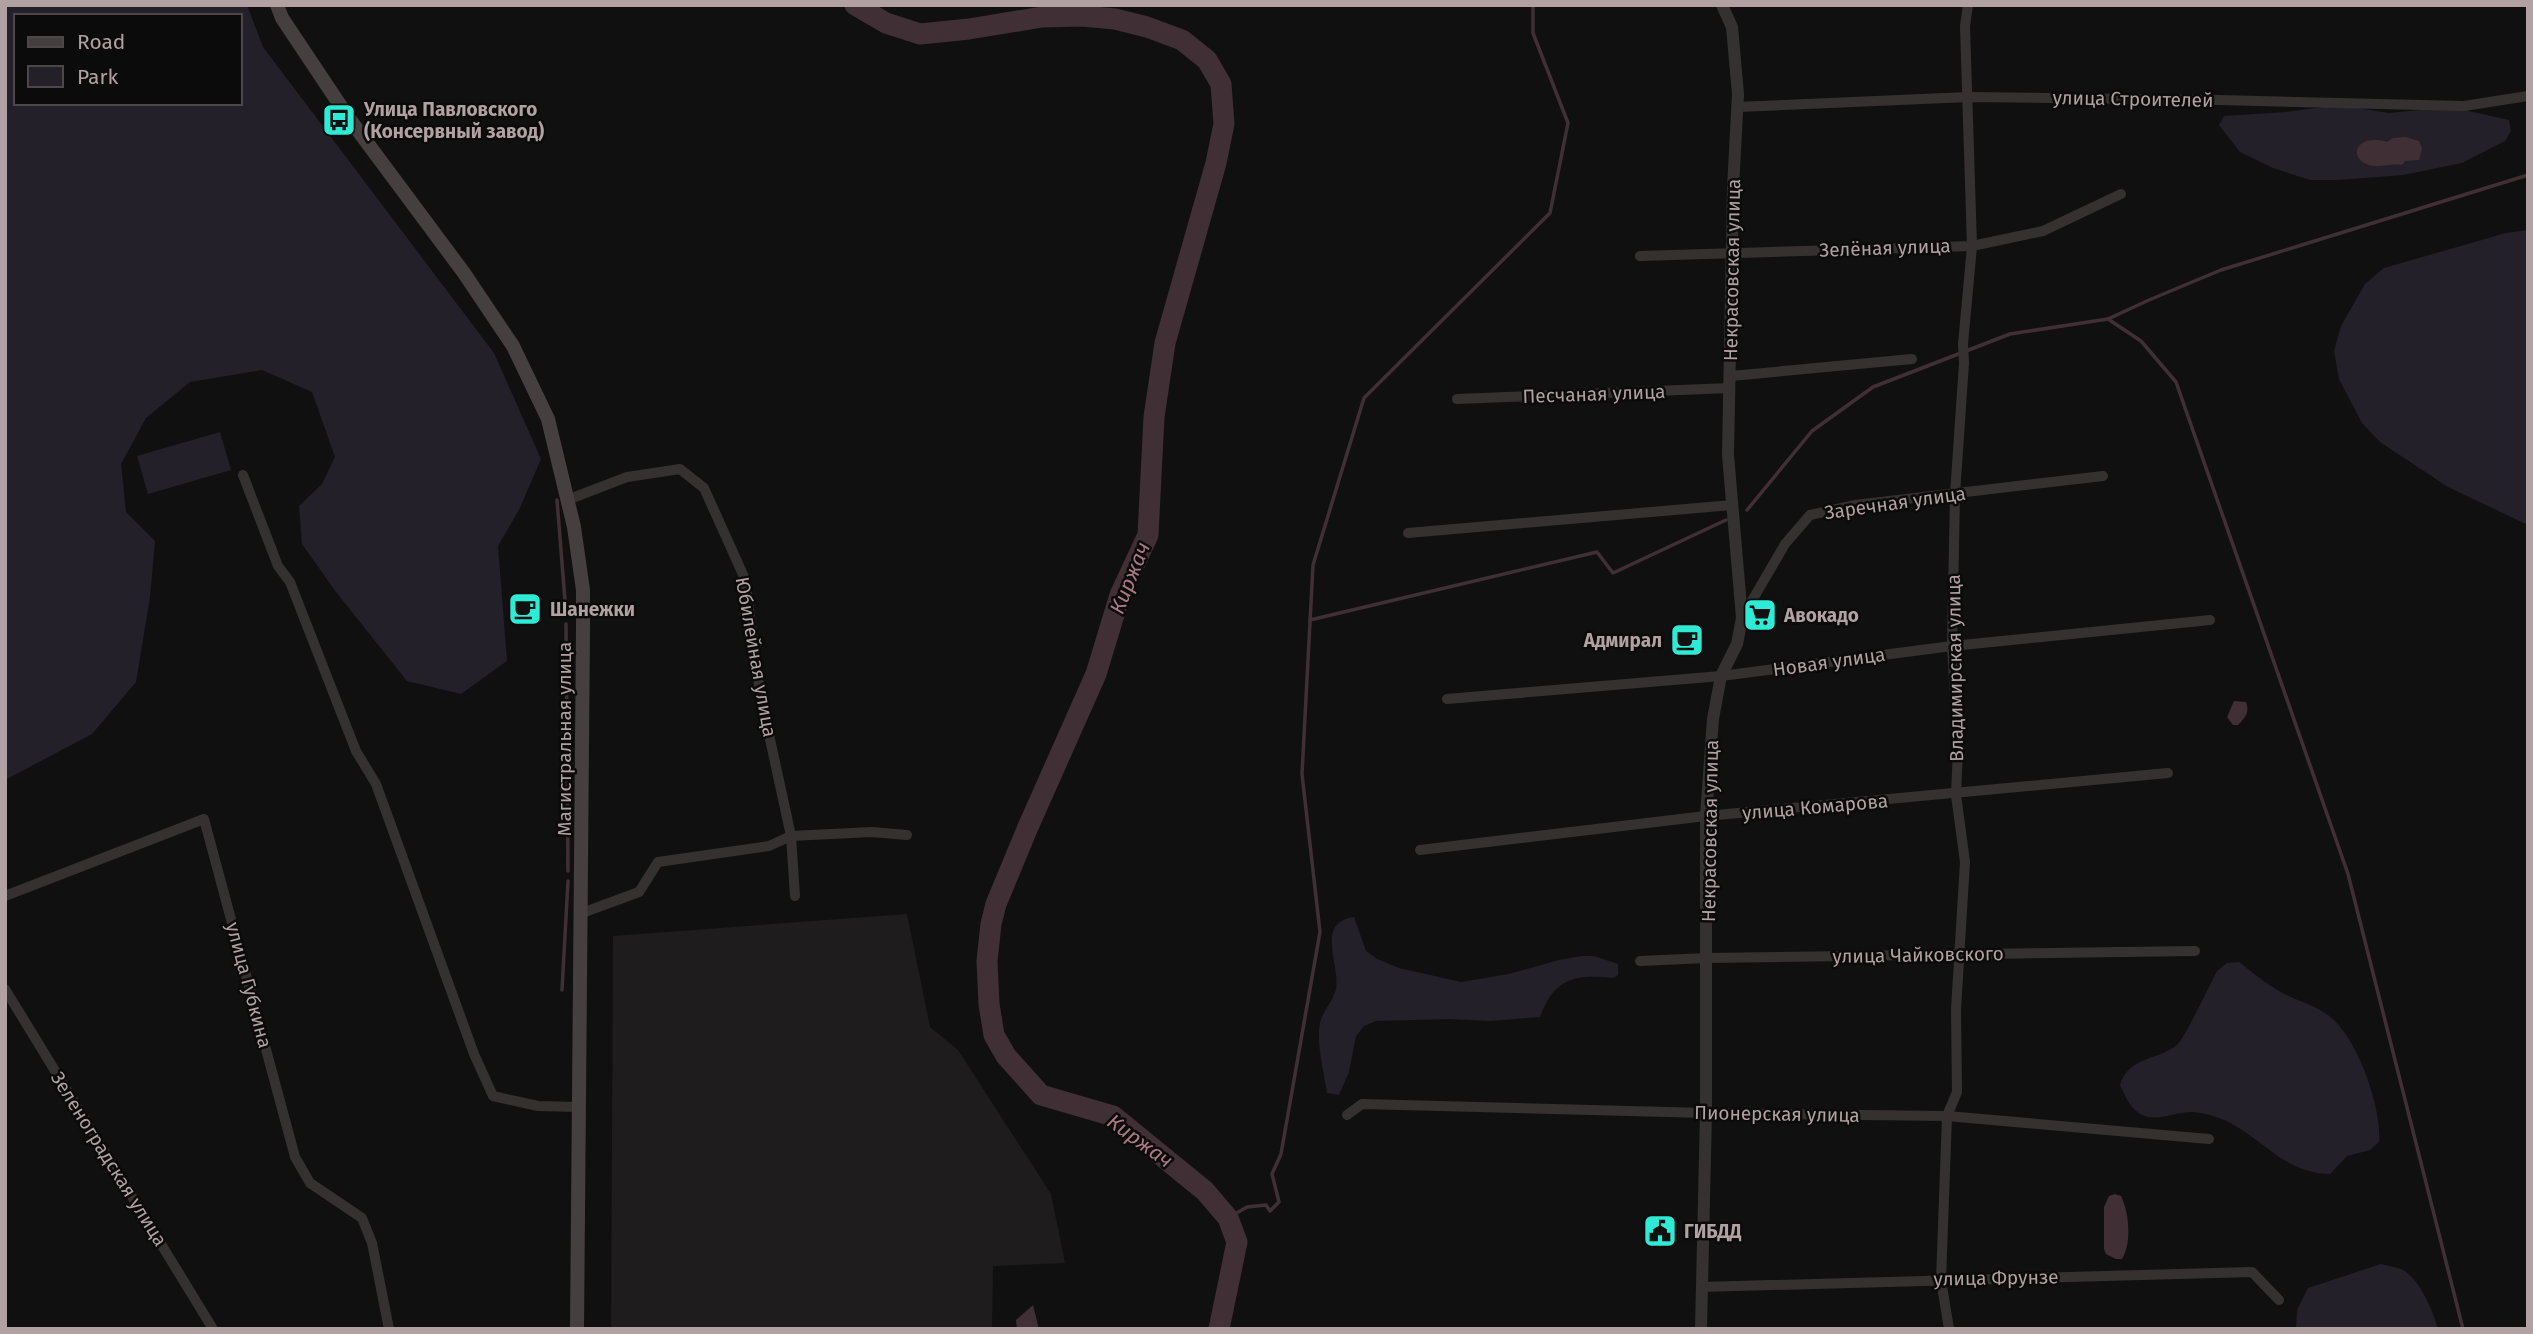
<svg xmlns="http://www.w3.org/2000/svg" width="2533" height="1334" viewBox="0 0 2533 1334" font-family="'Fira Sans',sans-serif">
<rect width="100%" height="100%" fill="#111010"/>
<polygon fill="#1e1c1c" points="907,914 930,1027 958,1050 1051,1194 1065,1263 993,1266 992,1329 611,1329 613,936"/>
<g fill="#232029" fill-rule="evenodd">
<path d="M5,5H247L263,47L494,353L541,459L519,510L498,546L507,661L461,694L407,681L336,592L302,544L299,506L322,484L335,457L312,392L262,370L190,382L146,418L121,464L126,512L155,541L150,597L136,682L92,734L5,780ZM16,16H240V103H16Z"/>
<polygon points="2338,105 2389,113 2450,107 2509,120 2511,131 2505,141 2462,163 2403,175 2338,180 2310,180 2273,168 2240,152 2219,125 2224,116 2286,112"/>
<polygon points="2528,230 2528,525 2448,487 2380,442 2362,423 2339,379 2334,351 2341,326 2365,284 2384,268 2506,233"/>
<polygon points="220,432 231,470 148,494 137,456"/>
<path d="M1354,917L1366,951L1377,959L1399,968L1461,982L1509,974L1559,960L1582,956H1594L1618,964V975L1613,978C1575,974 1554,978 1540,1017L1490,1021L1450,1019L1376,1021L1364,1026L1356,1036L1349,1072L1339,1095L1327,1093C1324,1071 1316,1044 1320,1023C1323,1010 1333,1002 1336,989C1340,962 1315,923 1354,917Z"/>
<path d="M2239,962C2252,972 2265,983 2279,991C2294,1000 2313,1004 2328,1015C2357,1036 2382,1107 2379,1142L2370,1150L2347,1156L2330,1174C2281,1174 2257,1130 2216,1117C2208,1114 2198,1112 2189,1112C2169,1113 2150,1126 2133,1108C2127,1102 2124,1092 2120,1085C2129,1056 2157,1061 2177,1045C2185,1038 2210,984 2217,971L2227,963Z"/>
<path d="M2381,1264C2387,1266 2397,1267 2403,1270C2420,1280 2433,1311 2438,1329H2296L2297,1310L2308,1288Z"/>
</g>
<g fill="#402f34">
<path d="M2406,137L2419,141L2422,148L2419,160L2405,161L2402,165C2392,163 2379,168 2369,165C2347,158 2356,133 2387,142L2393,138Z"/>
<path d="M2234,701L2246,702C2250,712 2245,718 2238,725H2233L2227,717Z"/>
<path d="M2115,1194L2121,1196C2129,1212 2132,1243 2122,1259H2116L2106,1254L2104,1249V1207L2109,1196Z"/>
<polygon points="1033,1305 1039,1329 1017,1329 1016,1320"/>
</g>
<g fill="none" stroke-linecap="round" stroke-linejoin="round">
<g stroke="#402f34" stroke-width="3.5">
<polyline points="2108,319 2141,341 2176,382 2348,874 2463,1329"/>
<polyline points="557,500 566,613"/>
<polyline points="1747,510 1812,431 1873,387 2010,334 2108,319 2149,300 2221,270 2528,175"/>
<polyline points="1310,620 1597,552 1613,573 1726,520"/>
<polyline points="566,624 568,871"/>
<polyline points="562,990 568,881"/>
<polyline points="1228,1218 1247,1207 1266,1205 1270,1211 1279,1202 1272,1174 1281,1154 1320,932 1302,774 1313,565 1364,398 1550,213 1568,123 1533,33 1533,5"/>
</g>
<polyline stroke="#402f34" stroke-width="21" points="855,5 886,23 920,34 969,29 1042,17 1082,16 1115,19 1147,27 1182,40 1207,60 1221,84 1224,124 1216,163 1165,343 1154,417 1148,535 1120,595 1096,674 1028,827 996,904 991,924 987,961 989,1004 994,1035 1006,1056 1041,1095 1113,1116 1205,1191 1228,1218 1237,1242 1219,1329"/>
<g stroke="#363131" stroke-width="10">
<polyline points="1737,107 1968,97 2219,100 2464,106 2528,96"/>
<polyline points="1640,256 1972,246 2043,231 2121,194"/>
<polyline points="1731,376 1912,359"/>
<polyline points="1457,399 1730,388"/>
<polyline points="243,475 278,566 290,582 356,751 376,784 474,1054 493,1096 538,1106 578,1107"/>
<polyline points="567,500 627,477 680,469 704,488 745,579 760,693 791,836 795,896"/>
<polyline points="1408,533 1732,505"/>
<polyline points="1742,618 1785,544 1810,515 1855,505 2103,476"/>
<polyline points="1447,699 1721,676 1952,646 2210,620"/>
<polyline points="1420,850 1706,816 2168,773"/>
<polyline points="5,896 204,819 295,1157 310,1183 362,1218 372,1243 389,1329"/>
<polyline points="582,913 639,892 658,862 769,846 791,836 872,832 907,835"/>
<polyline points="1640,961 1707,958 2195,951"/>
<polyline points="5,989 213,1329"/>
<polyline points="1347,1115 1362,1104 1706,1113 1947,1116 2209,1139"/>
<polyline points="1701,1287 2252,1272 2279,1300"/>
<polyline points="1949,1329 1941,1280 1947,1116 1957,1092 1956,1009 1965,862 1956,795 1958,749 1952,646 1955,494 1964,363 1963,344 1972,246 1965,26 1968,5"/>
</g>
<polyline stroke="#363131" stroke-width="12" points="1701,1329 1706,1113 1706,816 1713,719 1721,676 1737,644 1742,618 1728,455 1733,188 1738,94 1732,27 1722,5"/>
<polyline stroke="#463f3f" stroke-width="14" points="277,5 282,18 348,117 464,273 513,346 548,419 574,527 583,590 583,629 577,1329"/>
</g>
<defs>
<symbol id="bus-square" viewBox="-11 -11 22 22"><rect x="-9" y="-9" width="18" height="18" rx="4" fill="#2eebd6" stroke="#0c0b0b"/><path d="M-5-6H5V4H4V6H2V4H-2V6H-4V4H-5ZM-3.5-4V0h7V-4ZM-3.5 1.2v1.5H-2V1.2ZM2 1.2v1.5H3.5V1.2Z" fill="#111"/></symbol>
<symbol id="cafe-square" viewBox="-11 -11 22 22"><rect x="-9" y="-9" width="18" height="18" rx="4" fill="#2eebd6" stroke="#0c0b0b"/><path d="M-5.5-4.5H6V0H3Q3 3.5 0 3.5H-2.5Q-5.5 3.5-5.5 0ZM3-3.2v2h1.7v-2ZM-6 4.5H4V6H-6Z" fill="#111"/></symbol>
<symbol id="supermarket-square" viewBox="-11 -11 22 22"><rect x="-9" y="-9" width="18" height="18" rx="4" fill="#2eebd6" stroke="#0c0b0b"/><path d="M-6-5.5h2.5l.6 2H6L4.5 2H-2.5L-4.4-4H-6ZM-1.5 3.2a1.3 1.3 0 1 0 .1 0ZM3 3.2a1.3 1.3 0 1 0 .1 0Z" fill="#111"/></symbol>
<symbol id="civic-square" viewBox="-11 -11 22 22"><rect x="-9" y="-9" width="18" height="18" rx="4" fill="#2eebd6" stroke="#0c0b0b"/><path d="M-.6-6.5H3V-4.5H.6V-3L4-1V1h2V6H-6V1h2V-1L-.6-3ZM-1.2 2.5V6h2.4V2.5Z" fill="#111"/></symbol>
</defs>
<g fill-rule="evenodd">
<use href="#bus-square" x="320" y="101" width="38" height="38"/>
<use href="#cafe-square" x="506" y="590" width="38" height="38"/>
<use href="#supermarket-square" x="1741" y="596" width="38" height="38"/>
<use href="#cafe-square" x="1668" y="621" width="38" height="38"/>
<use href="#civic-square" x="1641" y="1212" width="38" height="38"/>
</g>
<g text-anchor="middle" dominant-baseline="central" stroke-width="5" stroke-linejoin="round" paint-order="stroke">
<g font-size="19" fill="#b2a1a3" stroke="#0c0b0b">
<text transform="translate(2133 99) rotate(1)">улица Строителей</text>
<text transform="translate(1885 248) rotate(-2)">Зелёная улица</text>
<text transform="translate(1732 270) rotate(-89)">Некрасовская улица</text>
<text transform="translate(1594 394) rotate(-2)">Песчаная улица</text>
<text transform="translate(1895 503) rotate(-8)">Заречная улица</text>
<text transform="translate(756 657) rotate(80)">Юбилейная улица</text>
<text transform="translate(1829 662) rotate(-8)">Новая улица</text>
<text transform="translate(1955 668) rotate(-91)">Владимирская улица</text>
<text transform="translate(564 739) rotate(-90)">Магистральная улица</text>
<text transform="translate(1815 807) rotate(-5)">улица Комарова</text>
<text transform="translate(1710 831) rotate(-89)">Некрасовская улица</text>
<text transform="translate(1918 955) rotate(-1)">улица Чайковского</text>
<text transform="translate(249 985) rotate(75)">улица Губкина</text>
<text transform="translate(1777 1114) rotate(1)">Пионерская улица</text>
<text transform="translate(109 1159) rotate(58)">Зеленоградская улица</text>
<text transform="translate(1996 1278) rotate(-1)">улица Фрунзе</text>
</g>
<g font-size="19" font-weight="bold" fill="#b2a1a3" stroke="#0c0b0b" text-anchor="start">
<text x="364" y="109">Улица Павловского<tspan x="364" dy="22">(Консервный завод)</tspan></text>
<text x="550" y="609">Шанежки</text>
<text x="1784" y="615">Авокадо</text>
<text x="1662" y="640" text-anchor="end">Адмирал</text>
<text x="1684" y="1231">ГИБДД</text>
</g>
<g font-size="21" font-style="italic" fill="#ac7988" stroke="#0c0b0b">
<text transform="translate(1130 578) rotate(-68)">Киржач</text>
<text transform="translate(1140 1141) rotate(36)">Киржач</text>
</g>
</g>
<rect width="2533" height="1334" fill="none" stroke="#b2a1a3" stroke-width="14"/>
<rect x="14" y="14" width="228" height="91" fill="#0c0b0b" stroke="#4e4748" stroke-width="2"/>
<rect x="28" y="37" width="35" height="10" fill="#463f3f" stroke="#4e4748" stroke-width="2"/>
<text x="77" y="49" font-size="21" fill="#b2a1a3">Road</text>
<rect x="28" y="66" width="35" height="21" fill="#232029" stroke="#4e4748" stroke-width="2"/>
<text x="77" y="84" font-size="21" fill="#b2a1a3">Park</text>
</svg>
